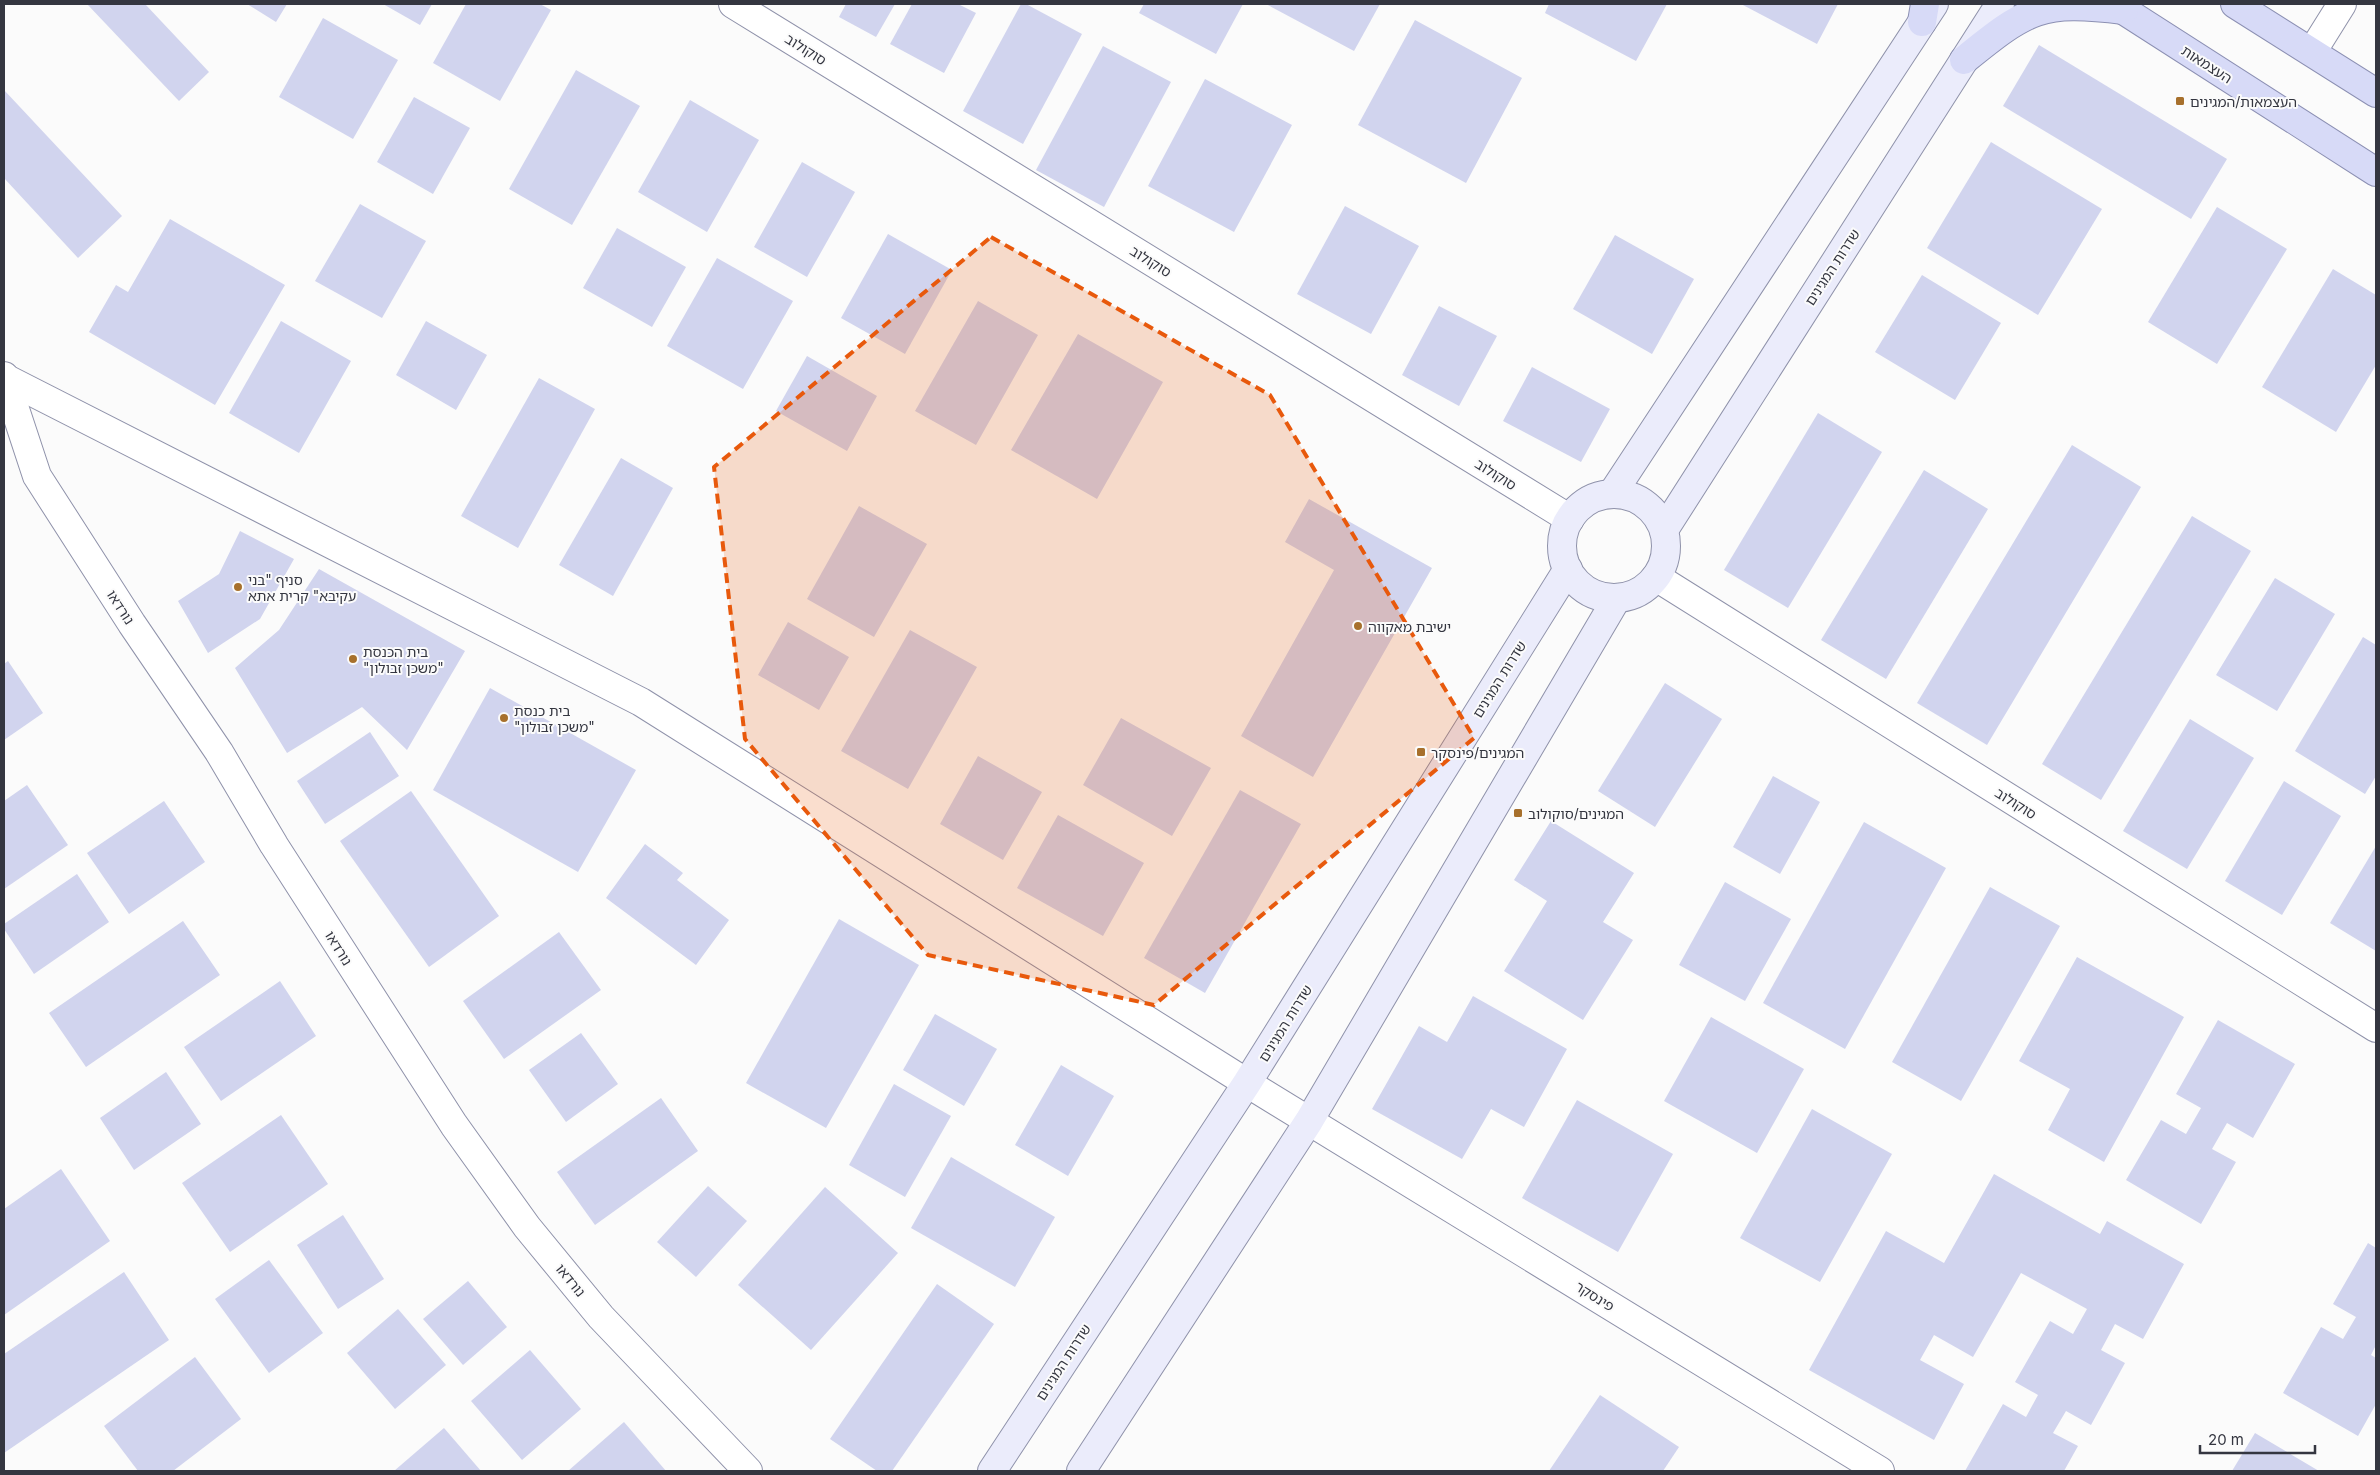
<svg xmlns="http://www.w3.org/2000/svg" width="2380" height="1475" viewBox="0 0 2380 1475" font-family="Inter,'Noto Sans Hebrew',sans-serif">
<rect width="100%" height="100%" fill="#fbfbfb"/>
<g fill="#d1d4ee">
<polygon points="87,4 145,4 209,72 179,101"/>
<polygon points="247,4 287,4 276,22"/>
<polygon points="383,4 432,4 420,25"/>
<polygon points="466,4 540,4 551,10 500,101 433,63"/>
<polygon points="846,4 895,4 876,37 839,17"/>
<polygon points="912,4 958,4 976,13 944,73 890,44"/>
<polygon points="1021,4 1026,4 1082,34 1023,144 963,111"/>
<polygon points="1144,4 1243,4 1216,54 1139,13"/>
<polygon points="1266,4 1380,4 1354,51"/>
<polygon points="1549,4 1667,4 1636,61 1545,13"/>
<polygon points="1741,4 1838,4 1817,44"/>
<polygon points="323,18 398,60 353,139 279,97"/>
<polygon points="1415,20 1522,78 1466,183 1358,125"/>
<polygon points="2039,45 2227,159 2191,219 2003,106"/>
<polygon points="1103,46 1171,82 1104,207 1036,170"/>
<polygon points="576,70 640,106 572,225 509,189"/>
<polygon points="1205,79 1292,125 1234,232 1148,186"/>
<polygon points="4,90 122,216 78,258 4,178"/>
<polygon points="414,97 470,128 433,194 377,162"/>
<polygon points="690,100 759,140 707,232 638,192"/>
<polygon points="1991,142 2102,209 2038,315 1927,248"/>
<polygon points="802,162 855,192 807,277 754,247"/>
<polygon points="360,204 426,241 382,318 315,281"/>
<polygon points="1345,206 1419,246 1371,334 1297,294"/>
<polygon points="2217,207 2287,249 2217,364 2148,322"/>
<polygon points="170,219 285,285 215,405 89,332 116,285 128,292"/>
<polygon points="617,228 686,267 652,327 583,288"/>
<polygon points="888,234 952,270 905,354 841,318"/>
<polygon points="1615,235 1694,279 1652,354 1573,309"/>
<polygon points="717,258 793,301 743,389 667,346"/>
<polygon points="2333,269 2376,295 2376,365 2336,432 2262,387"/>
<polygon points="1922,275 2001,323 1955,400 1875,352"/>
<polygon points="978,301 1038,335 976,445 915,411"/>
<polygon points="1439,306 1497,336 1459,406 1402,375"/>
<polygon points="281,321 351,361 299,453 229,413"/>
<polygon points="426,321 487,355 456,410 396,375"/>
<polygon points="1078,334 1163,382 1097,499 1011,450"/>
<polygon points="807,356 877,396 847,451 776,411"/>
<polygon points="1532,367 1610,409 1581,462 1503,421"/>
<polygon points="539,378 595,409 518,548 461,516"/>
<polygon points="1818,413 1882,452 1788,608 1724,570"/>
<polygon points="2072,445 2141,487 1987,745 1917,703"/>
<polygon points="621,458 673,488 613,596 559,565"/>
<polygon points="1924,470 1988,509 1886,679 1821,640"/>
<polygon points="1309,499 1432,568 1313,777 1241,736 1334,570 1285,542"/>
<polygon points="859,506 927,544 874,637 807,599"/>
<polygon points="2192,516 2251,551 2101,800 2042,764"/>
<polygon points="240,531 294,559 260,619 208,653 178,601 219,574"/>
<polygon points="319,569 465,651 407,750 362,707 287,753 235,668 279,630"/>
<polygon points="2275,578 2335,614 2277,711 2216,675"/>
<polygon points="788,622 849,657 819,710 758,675"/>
<polygon points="910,630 977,667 908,789 841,751"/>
<polygon points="2363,637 2376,645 2376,776 2365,794 2295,751"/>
<polygon points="8,661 43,713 4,740 4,664"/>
<polygon points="1665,683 1722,719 1655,827 1598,791"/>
<polygon points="490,688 636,770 578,872 433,790"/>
<polygon points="1121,718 1211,768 1172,836 1083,785"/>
<polygon points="2190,719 2254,758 2187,869 2123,831"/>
<polygon points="370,732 399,776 325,824 297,781"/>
<polygon points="978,756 1042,792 1003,860 940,824"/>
<polygon points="1773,776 1820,802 1780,874 1733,847"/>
<polygon points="2284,781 2341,816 2282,915 2225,881"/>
<polygon points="27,785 68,845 4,889 4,801"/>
<polygon points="1240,790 1301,824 1205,993 1144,958"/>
<polygon points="411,791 499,916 429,967 340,841"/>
<polygon points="164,801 205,862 129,914 87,853"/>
<polygon points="1058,815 1144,863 1103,936 1017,888"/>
<polygon points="1551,821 1634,873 1603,922 1633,940 1583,1020 1504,971 1547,901 1514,880"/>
<polygon points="1864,822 1946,868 1845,1049 1763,1003"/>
<polygon points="645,844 683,873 677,880 729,920 696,965 606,898"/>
<polygon points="2376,846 2376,951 2330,923"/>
<polygon points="77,874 109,922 34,974 4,929 4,924"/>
<polygon points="1725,882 1791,919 1745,1001 1679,965"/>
<polygon points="1990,887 2060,926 1961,1101 1892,1062"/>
<polygon points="839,919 919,965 826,1128 746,1083"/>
<polygon points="183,921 220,975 86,1067 49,1013"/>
<polygon points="559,932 601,990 504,1059 463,1001"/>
<polygon points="2077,957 2184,1017 2104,1162 2048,1130 2070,1089 2019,1061"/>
<polygon points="280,981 316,1036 221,1101 184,1047"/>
<polygon points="1473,996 1567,1049 1524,1127 1491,1109 1462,1159 1372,1109 1419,1026 1447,1042"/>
<polygon points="935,1014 997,1049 964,1106 903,1070"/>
<polygon points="1711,1017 1804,1069 1757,1153 1664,1101"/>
<polygon points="2218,1020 2295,1064 2253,1138 2227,1123 2212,1149 2236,1162 2201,1224 2126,1180 2161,1120 2186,1134 2201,1108 2176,1094"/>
<polygon points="581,1033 618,1084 566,1122 529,1070"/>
<polygon points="1061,1065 1114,1096 1068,1176 1015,1145"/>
<polygon points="166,1072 201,1124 134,1170 100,1118"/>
<polygon points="894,1084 951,1116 905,1197 849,1165"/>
<polygon points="661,1098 698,1151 595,1225 557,1172"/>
<polygon points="1577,1100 1673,1154 1618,1252 1522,1198"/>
<polygon points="1812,1109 1892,1154 1820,1282 1740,1238"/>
<polygon points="281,1115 328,1184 230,1252 182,1183"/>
<polygon points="951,1157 1055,1217 1015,1287 911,1228"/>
<polygon points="61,1169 110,1241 4,1315 4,1209"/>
<polygon points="1994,1174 2100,1234 2107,1221 2184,1264 2143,1339 2115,1324 2101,1350 2125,1363 2091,1425 2066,1411 2053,1433 2078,1446 2064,1471 1965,1471 2003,1404 2026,1417 2038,1395 2015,1382 2050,1321 2073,1334 2087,1309 2021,1273 1973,1357 1934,1335 1920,1360 1964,1384 1934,1440 1809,1370 1886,1231 1944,1263"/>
<polygon points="708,1186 747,1221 696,1277 657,1242"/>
<polygon points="825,1187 898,1253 811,1350 738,1285"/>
<polygon points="343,1215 384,1279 338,1309 297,1245"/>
<polygon points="2368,1243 2376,1248 2376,1345 2371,1355 2376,1358 2376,1404 2358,1436 2283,1393 2321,1327 2343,1339 2356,1317 2333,1304"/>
<polygon points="269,1260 323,1333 269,1373 215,1299"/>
<polygon points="124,1272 169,1340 4,1453 4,1354"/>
<polygon points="468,1281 507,1327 463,1365 423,1319"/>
<polygon points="937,1284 994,1324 892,1471 877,1471 830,1439"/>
<polygon points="398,1309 446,1365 395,1409 347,1353"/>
<polygon points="530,1350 581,1409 522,1460 471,1401"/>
<polygon points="195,1357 241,1419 173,1471 138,1471 104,1426"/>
<polygon points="1600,1395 1679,1447 1663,1471 1549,1471"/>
<polygon points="624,1422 666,1471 568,1471"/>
<polygon points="444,1428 481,1471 394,1471"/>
<polygon points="2255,1433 2319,1471 2232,1471"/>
</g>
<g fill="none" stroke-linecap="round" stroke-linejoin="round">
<defs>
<g id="street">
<polyline points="733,4 1570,519"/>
<polyline points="2312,52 2342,4"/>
<polyline points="4,376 37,476 132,624 219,752 274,845 454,1125 527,1227 601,1317 748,1471"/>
<polyline points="5,378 641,702 1247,1083 1880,1471"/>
<polyline points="1656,577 2376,1028"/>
</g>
<g id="secondary">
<polyline points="1612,494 1934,4"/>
<circle cx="1614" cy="546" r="52"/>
<polyline points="1664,530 2000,4"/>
<polyline points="992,1471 1247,1083 1568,569"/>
<polyline points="1081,1471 1309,1121 1617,598"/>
</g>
<g id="primary">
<polyline points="2114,4 2376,172"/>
<polyline points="2235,4 2376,93"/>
<polyline points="1922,22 1925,4"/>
<path d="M1964,60C2028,8 2041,0 2124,10"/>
</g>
</defs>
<use href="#street" stroke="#8f92aa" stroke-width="30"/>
<use href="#secondary" stroke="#8f92aa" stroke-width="30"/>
<use href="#primary" stroke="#8c90b3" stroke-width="30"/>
<use href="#street" stroke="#fff" stroke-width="28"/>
<use href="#secondary" stroke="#ebecfb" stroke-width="28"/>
<use href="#primary" stroke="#d7daf7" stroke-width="28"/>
</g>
<path fill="#e8590c" fill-opacity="0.2" stroke="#e8590c" stroke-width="4" stroke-dasharray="10 6" stroke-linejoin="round" d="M991,237L1270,395L1474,738L1154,1005L928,955L745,739L714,467Z"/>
<g fill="#a7702c" stroke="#fbfbfb" stroke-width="2">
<rect x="2175" y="96" width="10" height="10" rx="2.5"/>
<circle cx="238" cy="587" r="5"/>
<circle cx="1358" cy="626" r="5"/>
<circle cx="353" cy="659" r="5"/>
<circle cx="504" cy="718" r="5"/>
<rect x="1416" y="747" width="10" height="10" rx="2.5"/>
<rect x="1513" y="808" width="10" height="10" rx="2.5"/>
</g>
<g text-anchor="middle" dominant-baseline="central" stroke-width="4" stroke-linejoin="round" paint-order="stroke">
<g font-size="14" fill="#343640" stroke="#fbfbfb">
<text transform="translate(806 49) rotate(32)">סוקולוב</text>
<text transform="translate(2207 64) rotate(33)">העצמאות</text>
<text transform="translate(1151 261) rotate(32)">סוקולוב</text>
<text transform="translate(1832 267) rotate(-57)">שדרות המגינים</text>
<text transform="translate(1496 474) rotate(32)">סוקולוב</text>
<text transform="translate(121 607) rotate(57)">נורדאו</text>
<text transform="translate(1499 679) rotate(-58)">שדרות המגינים</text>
<text transform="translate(2016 803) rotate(32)">סוקולוב</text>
<text transform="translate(339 948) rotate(58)">נורדאו</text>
<text transform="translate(1285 1023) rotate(-58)">שדרות המגינים</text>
<text transform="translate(571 1280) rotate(51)">נורדאו</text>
<text transform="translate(1595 1296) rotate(32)">פינסקר</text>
<text transform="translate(1063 1362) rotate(-57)">שדרות המגינים</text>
</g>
<g font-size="14" fill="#343640" stroke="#fbfbfb" text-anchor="start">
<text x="2190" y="101">העצמאות/המגינים</text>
<text x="248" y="579">סניף "בני<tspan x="248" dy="16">עקיבא" קרית אתא</tspan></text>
<text x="1368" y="626">ישיבת מאקווה</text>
<text x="363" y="651">בית הכנסת<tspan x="363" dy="16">"משכן זבולון"</tspan></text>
<text x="514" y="710">בית כנסת<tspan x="514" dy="16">"משכן זבולון"</tspan></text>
<text x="1431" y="752">המגינים/פינסקר</text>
<text x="1528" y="813">המגינים/סוקולוב</text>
</g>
</g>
<rect width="2380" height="1475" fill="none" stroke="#343640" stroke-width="10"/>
<path d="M2200 1445v8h115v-8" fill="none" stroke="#343640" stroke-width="2.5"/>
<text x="2208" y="1445" font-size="15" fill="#343640" stroke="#fbfbfb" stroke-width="4" paint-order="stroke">20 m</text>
</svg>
